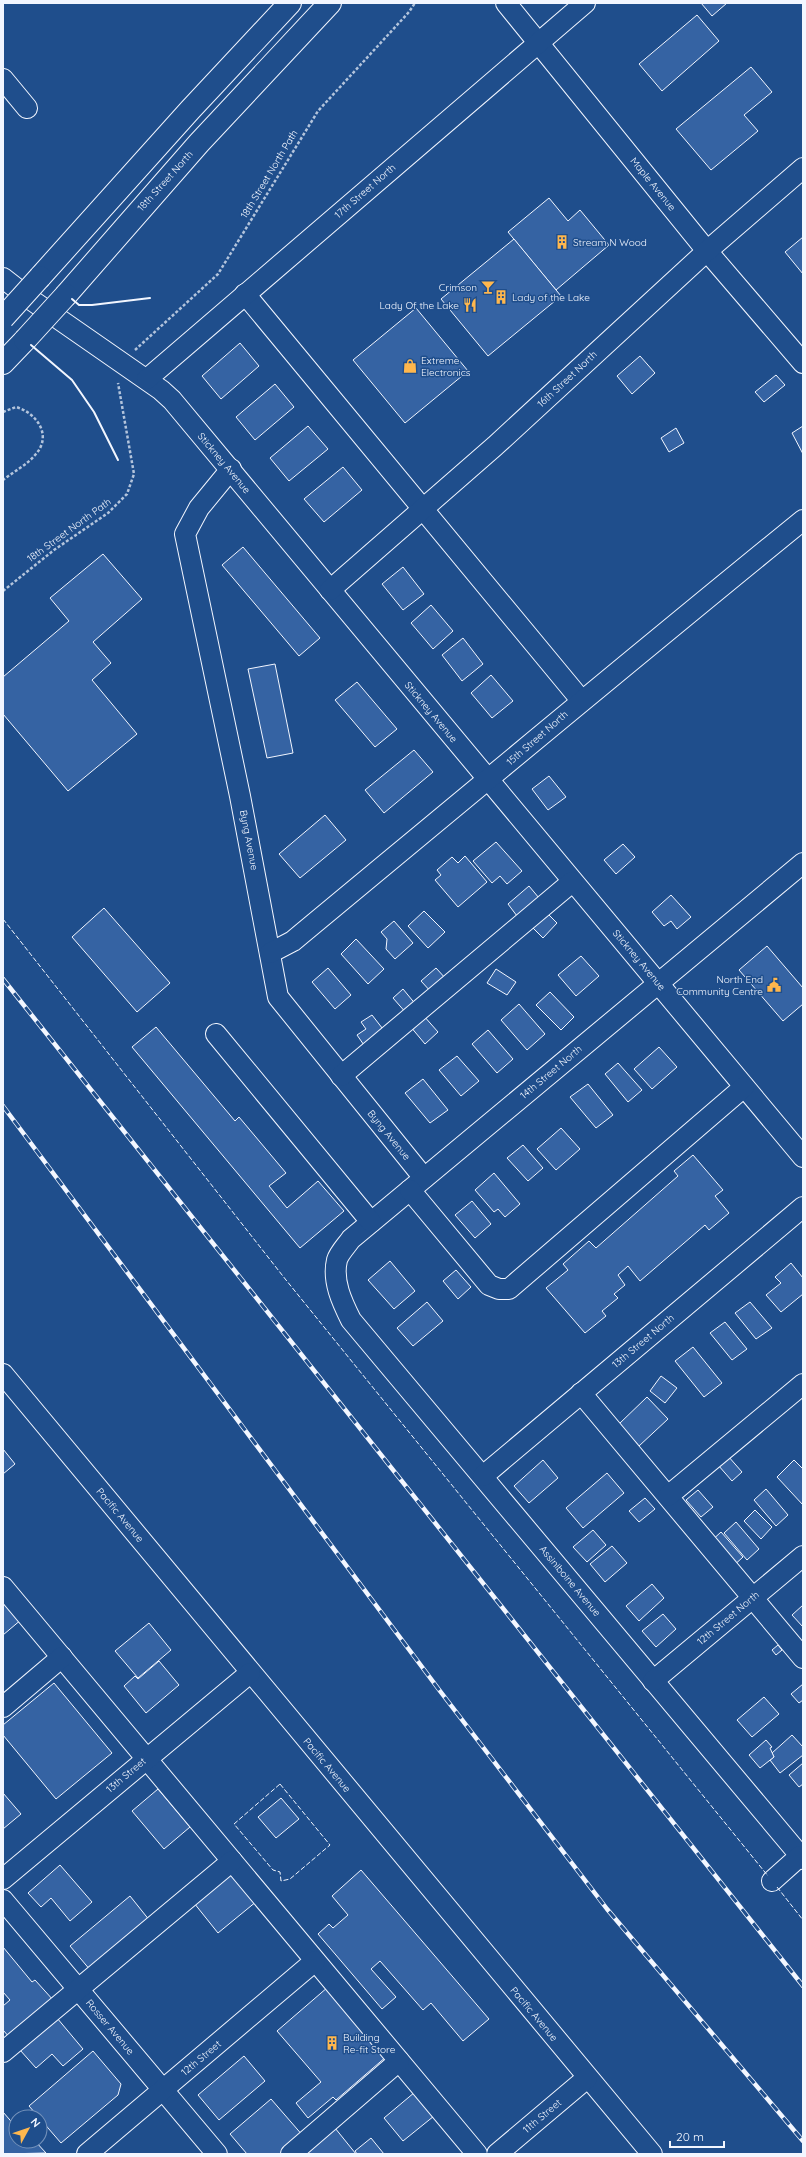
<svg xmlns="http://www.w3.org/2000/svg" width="806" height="2157" viewBox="0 0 806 2157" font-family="Quicksand,sans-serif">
<rect width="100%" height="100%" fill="#1f4e8c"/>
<g fill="#3563a3" stroke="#f2f6ff">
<polygon points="701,3 727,3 712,16"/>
<polygon points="697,15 719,41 662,91 639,64"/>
<polygon points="751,67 772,92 744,115 758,131 711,170 676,129"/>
<polygon points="549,198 568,221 580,210 609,245 556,290 508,232"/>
<polygon points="803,237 803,274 785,252"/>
<polygon points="514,239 561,296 488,356 441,299"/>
<polygon points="416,308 468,371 405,423 353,360"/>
<polygon points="240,343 259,366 221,399 202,376"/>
<polygon points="640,356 655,373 632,394 617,376"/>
<polygon points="776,375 785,385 764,402 755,392"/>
<polygon points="275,384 294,407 255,440 236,417"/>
<polygon points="308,426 328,449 289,481 270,458"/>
<polygon points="803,426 803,454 792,433"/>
<polygon points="676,428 684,443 669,452 661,438"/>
<polygon points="343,467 362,490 324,522 304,499"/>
<polygon points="243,547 320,638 299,656 222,565"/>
<polygon points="103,554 142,599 93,642 111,663 92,680 137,734 68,791 3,714 3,677 69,621 50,598"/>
<polygon points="403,567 424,594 403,610 382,584"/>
<polygon points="431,605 453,631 433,649 411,623"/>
<polygon points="463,638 483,664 462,681 442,655"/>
<polygon points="275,664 293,753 267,758 248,669"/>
<polygon points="491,675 513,701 492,718 471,693"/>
<polygon points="357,682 397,729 375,747 335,700"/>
<polygon points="414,750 433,772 384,813 365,790"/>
<polygon points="549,776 566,797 548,810 532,789"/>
<polygon points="325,815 346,840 300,878 279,854"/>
<polygon points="496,842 522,871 507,884 500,876 492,883 473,861"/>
<polygon points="623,844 635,857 616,874 604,860"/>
<polygon points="465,856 487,882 458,907 435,880 441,875 437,870 452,857 458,863"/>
<polygon points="529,886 539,898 517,916 508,904"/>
<polygon points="671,895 691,917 677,929 671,921 664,926 652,912"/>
<polygon points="104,908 170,983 137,1012 72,937"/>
<polygon points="424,911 445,932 428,948 408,926"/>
<polygon points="547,913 557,923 543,938 532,927"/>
<polygon points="394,921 413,943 395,959 386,949 387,939 381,932"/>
<polygon points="356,939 384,969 368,984 341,954"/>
<polygon points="767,946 803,988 803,1004 783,1021 739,970"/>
<polygon points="581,956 599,976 576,996 558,975"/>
<polygon points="328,968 351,995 335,1009 312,982"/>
<polygon points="436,968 447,980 432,993 421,981"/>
<polygon points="496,969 516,982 507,995 487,983"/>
<polygon points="403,989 417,1006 407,1014 393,998"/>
<polygon points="550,992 574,1017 561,1030 536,1005"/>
<polygon points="519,1004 545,1034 527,1050 501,1020"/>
<polygon points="372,1015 386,1033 366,1048 357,1035 366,1029 361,1022"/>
<polygon points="423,1015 438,1032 425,1044 410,1026"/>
<polygon points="156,1027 235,1121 239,1117 286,1173 269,1186 287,1208 318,1181 344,1211 300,1248 132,1047"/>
<polygon points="488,1030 513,1059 497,1073 472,1044"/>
<polygon points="659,1047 677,1067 652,1089 634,1069"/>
<polygon points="457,1056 479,1081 461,1096 439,1070"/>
<polygon points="618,1063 642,1090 628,1102 605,1074"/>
<polygon points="423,1079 448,1110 430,1123 405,1093"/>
<polygon points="588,1084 613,1115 596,1128 570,1097"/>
<polygon points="561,1128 580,1149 556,1170 537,1149"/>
<polygon points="523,1145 543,1168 528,1181 507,1158"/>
<polygon points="693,1155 723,1190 715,1196 729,1213 709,1230 705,1225 640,1281 628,1266 618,1275 625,1285 614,1294 618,1298 602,1311 606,1316 585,1333 546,1288 568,1270 563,1264 589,1241 596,1248 678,1176 674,1171"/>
<polygon points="494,1173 520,1204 505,1217 498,1209 494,1212 475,1190"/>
<polygon points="472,1201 491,1224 475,1238 455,1215"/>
<polygon points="390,1261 415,1291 394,1309 368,1280"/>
<polygon points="791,1263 803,1278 803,1294 781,1312 766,1295 781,1283 775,1277"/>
<polygon points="456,1270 471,1287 458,1299 443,1281"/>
<polygon points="427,1302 443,1321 413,1346 397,1328"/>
<polygon points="750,1302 772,1328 756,1339 735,1313"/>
<polygon points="725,1322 747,1349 732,1360 710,1333"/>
<polygon points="693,1347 722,1383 704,1397 675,1361"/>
<polygon points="661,1376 677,1388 665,1403 650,1391"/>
<polygon points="647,1397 668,1419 639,1446 619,1424"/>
<polygon points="3,1449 15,1464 3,1474"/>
<polygon points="728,1456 742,1472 732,1481 718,1465"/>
<polygon points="543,1460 558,1478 529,1503 514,1486"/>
<polygon points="794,1460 803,1469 803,1505 777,1477"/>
<polygon points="607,1473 624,1493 583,1528 566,1508"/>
<polygon points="766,1489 788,1515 776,1526 754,1500"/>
<polygon points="698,1490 713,1507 701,1517 686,1500"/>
<polygon points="645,1498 655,1509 639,1522 629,1511"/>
<polygon points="755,1510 772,1527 761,1539 744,1521"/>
<polygon points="736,1522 759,1549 747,1560 724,1533"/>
<polygon points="593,1530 606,1545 587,1562 573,1547"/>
<polygon points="721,1532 743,1557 731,1568 709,1543"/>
<polygon points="612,1546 627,1563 605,1582 590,1564"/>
<polygon points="652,1584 664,1598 639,1621 626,1606"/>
<polygon points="3,1597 22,1619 3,1635"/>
<polygon points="803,1605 803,1627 792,1615"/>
<polygon points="663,1614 676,1629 656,1647 642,1631"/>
<polygon points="149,1623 171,1650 138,1678 115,1651"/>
<polygon points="778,1645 782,1650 776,1655 772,1650"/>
<polygon points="159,1661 179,1685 146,1713 124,1686 135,1676 138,1679"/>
<polygon points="54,1683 112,1753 56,1799 3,1735 3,1725"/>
<polygon points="803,1684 803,1700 799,1703 791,1694"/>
<polygon points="764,1697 779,1714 752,1737 737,1720"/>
<polygon points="792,1735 803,1747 803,1755 780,1773 770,1760 774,1757 772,1753"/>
<polygon points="766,1740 772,1747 770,1748 774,1757 760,1768 749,1755"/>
<polygon points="803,1763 803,1784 799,1787 789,1775"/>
<polygon points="158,1789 190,1827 164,1849 132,1811"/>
<polygon points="3,1793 21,1814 3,1829"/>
<polygon points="281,1798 299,1819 276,1838 258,1817"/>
<polygon points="60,1865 92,1902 70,1921 51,1898 41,1907 28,1893"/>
<polygon points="361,1870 489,2019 463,2041 431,2003 423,2010 380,1961 371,1969 396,1997 382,2009 318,1934 329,1924 333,1928 348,1915 332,1896"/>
<polygon points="232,1871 257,1901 218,1933 194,1903"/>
<polygon points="130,1896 150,1921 91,1971 70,1946"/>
<polygon points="3,1947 32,1982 35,1980 54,2001 10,2038 3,2030 3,2006 10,2000 3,1992"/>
<polygon points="328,1987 387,2056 336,2100 333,2097 308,2118 296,2103 321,2082 277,2031"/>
<polygon points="57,2018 83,2049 63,2066 52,2054 36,2068 20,2050"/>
<polygon points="93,2051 121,2084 118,2095 61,2143 29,2106"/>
<polygon points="244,2056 265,2081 219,2120 198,2095"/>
<polygon points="415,2092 434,2116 403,2141 384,2118"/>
<polygon points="271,2099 304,2137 284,2154 247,2154 230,2134"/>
<polygon points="3,2112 16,2127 16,2141 35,2141 46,2153 3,2154"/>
<polygon points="335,2128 356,2154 304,2154"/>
<polygon points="371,2138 384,2154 357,2154 355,2151"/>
</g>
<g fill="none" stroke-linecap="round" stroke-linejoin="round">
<defs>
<g id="minor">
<polyline points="506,3 707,251 803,363"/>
<polyline points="3,79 27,108"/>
<polyline points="3,278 30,299 161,390 172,400 803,1157"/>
<polyline points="245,294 581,700"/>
<polyline points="147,379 585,3"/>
<polyline points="231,469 199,508 185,534 240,796 278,997 424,1178"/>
<polyline points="330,590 495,446 707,251 803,168"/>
<path d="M803,863L351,1239C347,1245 339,1253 337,1260C332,1281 342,1302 351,1320L803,1859"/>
<path d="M270,953L293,941C463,800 632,659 803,520"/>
<polyline points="216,1034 371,1222"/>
<polyline points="341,1076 572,882"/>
<polyline points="410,1190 489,1285 499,1289 509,1289 744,1087"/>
<polyline points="3,1374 652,2154"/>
<polyline points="581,1393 803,1658"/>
<polyline points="483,1476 803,1207"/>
<polyline points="668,1496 803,1384"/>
<polyline points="3,1587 477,2154"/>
<polyline points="653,1681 803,1556"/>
<polyline points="3,1707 62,1657"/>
<polyline points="3,1879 250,1673"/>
<polyline points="772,1881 800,1856"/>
<polyline points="3,1900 217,2154"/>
<polyline points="3,2052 232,1861"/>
<polyline points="87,2154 315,1961"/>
<polyline points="291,2154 399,2061"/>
<polyline points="497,2154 587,2078"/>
</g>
<g id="major">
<polyline points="40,277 190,110 290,3"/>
<polyline points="66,295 199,143 330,3"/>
<polyline points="3,363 25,340"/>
</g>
</defs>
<use href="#minor" stroke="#f2f6ff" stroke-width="22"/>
<use href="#major" stroke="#f2f6ff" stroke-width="24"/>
<g stroke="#b3c4dc" stroke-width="2.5" stroke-dasharray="3 2" stroke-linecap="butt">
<polyline points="135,350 218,274 318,111 409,12 415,3"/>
<path d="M3,412L16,407C37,413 53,436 35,455C27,465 13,472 3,480"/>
<polyline points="3,591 54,550 108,513 127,494 134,474 118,383"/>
</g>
<use href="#minor" stroke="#1f4e8c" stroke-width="20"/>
<use href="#major" stroke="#1f4e8c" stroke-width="22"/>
<defs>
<g id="rail">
<polyline points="3,979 803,1986"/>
<polyline points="3,1106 440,1691 607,1909 803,2141"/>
</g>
</defs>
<use href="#rail" stroke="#f2f6ff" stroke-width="4.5"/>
<use href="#rail" stroke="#1f4e8c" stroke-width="3" stroke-dasharray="9" stroke-linecap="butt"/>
<defs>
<g id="major-bridge">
<polyline points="3,318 40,277"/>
<polyline points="25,340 66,295"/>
</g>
</defs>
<use href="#major-bridge" stroke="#f2f6ff" stroke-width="24" stroke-linecap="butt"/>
<use href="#major-bridge" stroke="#1f4e8c" stroke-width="22"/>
<g stroke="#f2f6ff" stroke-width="1" stroke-dasharray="5 2" stroke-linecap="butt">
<polyline points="3,919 286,1280 768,1876"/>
<polygon points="280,1784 330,1845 290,1879 281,1881 280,1872 273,1870 234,1824"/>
<polyline points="777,1887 803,1920"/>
</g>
<g stroke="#f2f6ff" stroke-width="2">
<polyline points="72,299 79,305 92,305 150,298"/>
<polyline points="31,345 72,380 94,412 118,460"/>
</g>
</g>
<defs>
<symbol id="building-bare" viewBox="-9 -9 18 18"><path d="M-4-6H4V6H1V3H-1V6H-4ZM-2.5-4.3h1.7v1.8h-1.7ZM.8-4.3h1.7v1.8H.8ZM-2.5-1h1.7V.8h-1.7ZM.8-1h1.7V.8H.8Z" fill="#ffb74d" stroke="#1f4e8c" stroke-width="2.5" paint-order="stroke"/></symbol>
<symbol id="bar-bare" viewBox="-9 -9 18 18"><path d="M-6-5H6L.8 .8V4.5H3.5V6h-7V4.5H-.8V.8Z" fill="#ffb74d" stroke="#1f4e8c" stroke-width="2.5" paint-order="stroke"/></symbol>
<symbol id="restaurant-bare" viewBox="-9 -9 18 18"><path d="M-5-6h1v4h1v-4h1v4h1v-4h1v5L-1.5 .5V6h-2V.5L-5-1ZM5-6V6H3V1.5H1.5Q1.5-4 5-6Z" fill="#ffb74d" stroke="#1f4e8c" stroke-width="2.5" paint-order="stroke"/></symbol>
<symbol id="shop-bare" viewBox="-9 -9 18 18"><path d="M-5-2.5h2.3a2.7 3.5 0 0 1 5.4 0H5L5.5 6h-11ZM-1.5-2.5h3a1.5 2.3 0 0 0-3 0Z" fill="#ffb74d" stroke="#1f4e8c" stroke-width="2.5" paint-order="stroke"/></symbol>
<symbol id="civic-bare" viewBox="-9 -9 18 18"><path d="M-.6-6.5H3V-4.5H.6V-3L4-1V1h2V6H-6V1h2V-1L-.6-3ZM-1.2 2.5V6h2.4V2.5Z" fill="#ffb74d" stroke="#1f4e8c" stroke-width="2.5" paint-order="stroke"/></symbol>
</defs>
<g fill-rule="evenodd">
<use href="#building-bare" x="552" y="232" width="20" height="20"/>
<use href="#bar-bare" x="478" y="277" width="20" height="20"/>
<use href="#building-bare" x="491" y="287" width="20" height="20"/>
<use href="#restaurant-bare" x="460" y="295" width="20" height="20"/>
<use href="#shop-bare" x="400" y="356" width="20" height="20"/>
<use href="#civic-bare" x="764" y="975" width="20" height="20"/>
<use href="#building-bare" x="322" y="2033" width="20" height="20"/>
</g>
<g text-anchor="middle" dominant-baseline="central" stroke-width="3" stroke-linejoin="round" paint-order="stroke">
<g font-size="10" fill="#f2f6ff" stroke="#1f4e8c">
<text transform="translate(269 174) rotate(-59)">18th Street North Path</text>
<text transform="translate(165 181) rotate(-48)">18th Street North</text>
<text transform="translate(653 184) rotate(51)">Maple Avenue</text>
<text transform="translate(365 191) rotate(-41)">17th Street North</text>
<text transform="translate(567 379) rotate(-43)">16th Street North</text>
<text transform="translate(224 463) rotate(50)">Stickney Avenue</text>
<text transform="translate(69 530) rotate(-36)">18th Street North Path</text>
<text transform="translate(431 712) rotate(50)">Stickney Avenue</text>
<text transform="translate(537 738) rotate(-41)">15th Street North</text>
<text transform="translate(249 840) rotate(79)">Byng Avenue</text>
<text transform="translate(639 960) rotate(50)">Stickney Avenue</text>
<text transform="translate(551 1072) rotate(-40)">14th Street North</text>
<text transform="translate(389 1135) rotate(51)">Byng Avenue</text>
<text transform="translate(643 1341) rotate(-40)">13th Street North</text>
<text transform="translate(120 1515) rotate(50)">Pacific Avenue</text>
<text transform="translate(570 1581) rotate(50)">Assiniboine Avenue</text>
<text transform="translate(728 1618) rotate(-40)">12th Street North</text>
<text transform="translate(327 1765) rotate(50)">Pacific Avenue</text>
<text transform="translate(126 1775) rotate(-40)">13th Street</text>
<text transform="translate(534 2014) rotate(50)">Pacific Avenue</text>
<text transform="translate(110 2027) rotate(50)">Rosser Avenue</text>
<text transform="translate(201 2058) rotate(-40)">12th Street</text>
<text transform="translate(542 2116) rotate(-40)">11th Street</text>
</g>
<g font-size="10" fill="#f2f6ff" stroke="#1f4e8c" text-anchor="start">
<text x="573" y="242">Stream N Wood</text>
<text x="477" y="287" text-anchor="end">Crimson</text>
<text x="512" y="297">Lady of the Lake</text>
<text x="459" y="305" text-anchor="end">Lady Of the Lake</text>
<text x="421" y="360">Extreme<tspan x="421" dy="12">Electronics</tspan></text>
<text x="763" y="979" text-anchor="end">North End<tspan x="763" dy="12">Community Centre</tspan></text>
<text x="343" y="2037">Building<tspan x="343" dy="12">Re-fit Store</tspan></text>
</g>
</g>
<rect width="806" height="2157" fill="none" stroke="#f2f6ff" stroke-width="8"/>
<g transform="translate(28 2129) rotate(50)"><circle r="19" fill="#1f4e8c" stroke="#7391ba"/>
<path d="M0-3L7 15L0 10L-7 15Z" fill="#ffb74d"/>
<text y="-6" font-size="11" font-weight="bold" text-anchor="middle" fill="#f2f6ff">N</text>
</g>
<path d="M670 2141v6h54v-6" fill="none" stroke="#f2f6ff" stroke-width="2"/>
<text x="676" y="2141" font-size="12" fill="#f2f6ff" stroke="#1f4e8c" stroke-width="3" paint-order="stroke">20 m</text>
</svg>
